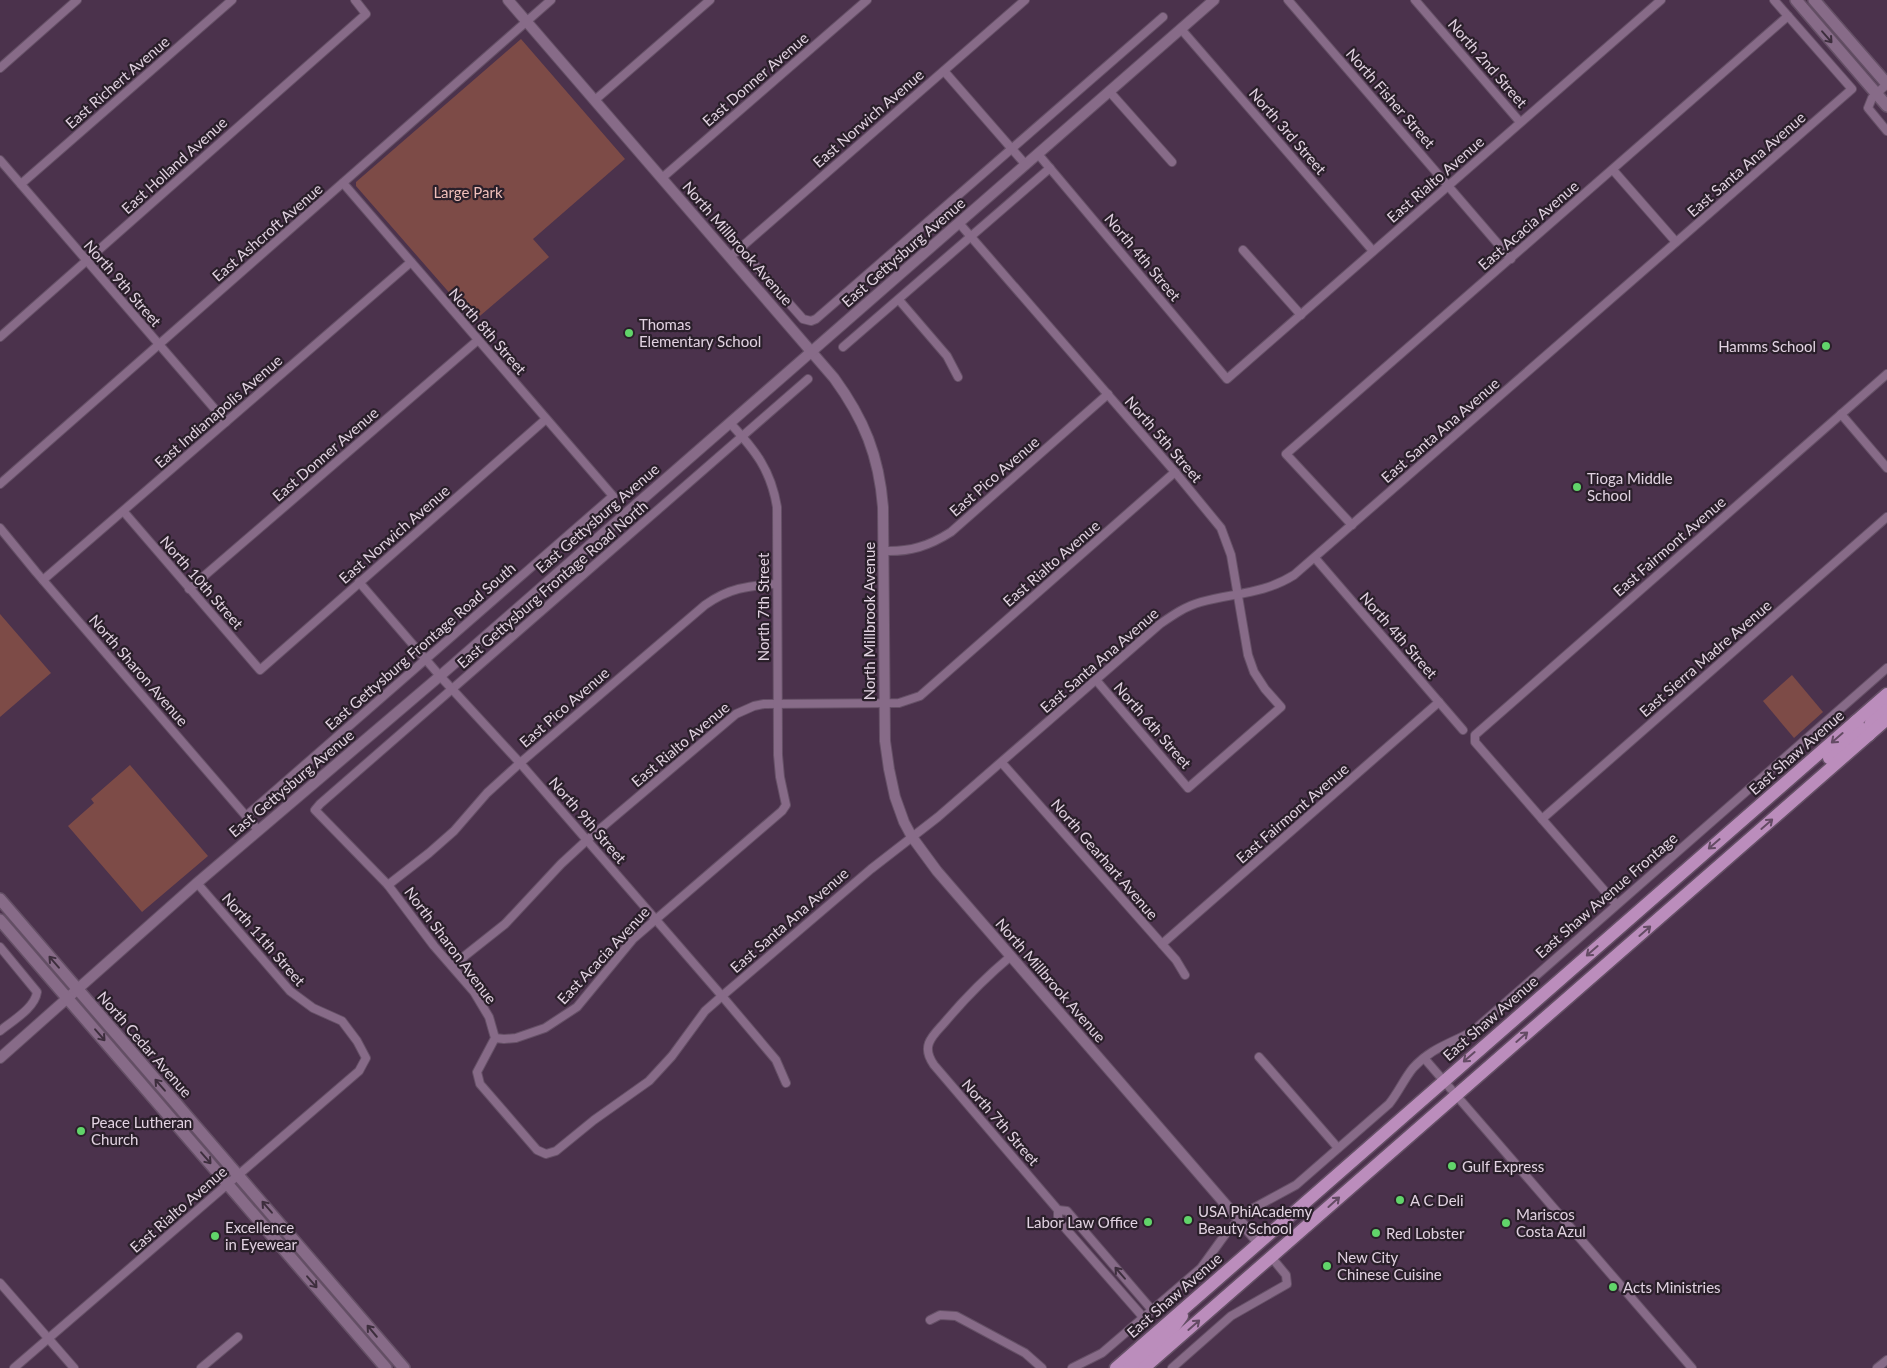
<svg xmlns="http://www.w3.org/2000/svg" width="1887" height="1368" viewBox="0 0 1887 1368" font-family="Lato,sans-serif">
<rect width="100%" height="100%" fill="#4b324c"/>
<g fill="#7d4b47">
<polygon points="521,39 625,159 533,239 549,257 474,321 356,186 356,182"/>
<polygon points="0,614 51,673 0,717"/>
<polygon points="1792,675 1823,712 1794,738 1763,701"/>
<polygon points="130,765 208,856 142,912 68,826 94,803 91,799"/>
</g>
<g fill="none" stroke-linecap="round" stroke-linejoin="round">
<defs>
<g id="minor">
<polyline points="1288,0 1511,259"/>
<polyline points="1415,0 1520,122"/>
<polyline points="1181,29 1373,251"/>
<polyline points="0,68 77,0"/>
<polyline points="944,71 1026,165"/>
<polyline points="1887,84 1872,98 1868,108 1887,131"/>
<polyline points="1109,91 1172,162"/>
<polyline points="595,100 710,0"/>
<polyline points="1038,154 1227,379 1661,0"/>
<polyline points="0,160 226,422"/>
<polyline points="1613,170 1676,242"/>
<polyline points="662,178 867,0"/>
<polyline points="21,184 232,0"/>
<polyline points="959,223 1175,472 1221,528 1231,555 1248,655 1254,672 1265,689 1281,707 1188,788 1096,680"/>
<polyline points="740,248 803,319 811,321 816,319 1163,17"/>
<polyline points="1243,250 1301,315"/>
<polyline points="730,257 1025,0"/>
<polyline points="899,300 947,356 958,377"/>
<polyline points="0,337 366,14 355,0"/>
<polyline points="843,347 1050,168"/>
<path d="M808,379L320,804L315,810L388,885L434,946L474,992L489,1017L495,1038L477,1072L480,1084L537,1150L546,1154L556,1151L594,1120L649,1081L672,1056L705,1011L722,996L871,869L938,817L1160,624C1173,615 1186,606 1201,602C1234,593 1264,594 1294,575L1852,89L1774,0"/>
<polyline points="1841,414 1887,468"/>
<polyline points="0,484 551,0"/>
<polyline points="124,512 260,670 546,419"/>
<polyline points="1352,525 1286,454 1788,16"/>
<polyline points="0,528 36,572 258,830"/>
<path d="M884,551C910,552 929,546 951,532L1108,394"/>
<polyline points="1315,558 1463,730"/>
<polyline points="43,580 411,262"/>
<polyline points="359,582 440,676 520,763 722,996 776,1060 786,1083"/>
<polyline points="189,589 478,340"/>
<polyline points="1002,763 1176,960 1185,975"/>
<polyline points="246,816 613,496 343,183"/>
<polyline points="1542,819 1887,517"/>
<path d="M388,885L429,853L454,831L487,793L520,763L705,605C729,588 747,586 776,584"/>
<polyline points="1616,904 1475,742 1475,735 1887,374"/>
<polyline points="1162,944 1439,702"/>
<path d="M0,947L37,992C35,1008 12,1021 0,1031"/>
<path d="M1011,956C986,977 966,997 945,1022C940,1028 932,1035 929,1043C926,1051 929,1058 934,1065L1058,1210V1218L1066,1229L1143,1317"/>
<polyline points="452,966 505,924 561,864 587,840 736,714 754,706 764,704 899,703 920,696 1175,472"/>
<path d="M495,1038L504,1039L516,1038L545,1028L577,1007L633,939L782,811L786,805L780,777L778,755L777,507C771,470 755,450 730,423"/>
<polyline points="1259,1057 1338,1148"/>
<polyline points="1424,1058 1692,1368"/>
<polyline points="1058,1210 1067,1211 1152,1310"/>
<polyline points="0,1283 74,1368"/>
<polyline points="930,1320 940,1315 956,1316 1025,1353 1042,1368"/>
<polyline points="14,1368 359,1071 366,1058 357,1041 342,1021 313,1008 290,991 197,883"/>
<polyline points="201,1368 238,1337"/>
<path d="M1072,1368L1102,1353L1201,1268L1227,1232L1239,1220L1250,1210L1296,1185L1389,1104C1398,1093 1404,1079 1413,1068C1431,1048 1450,1044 1473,1031L1887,668"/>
<polyline points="1172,1368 1231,1316 1287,1284 1286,1275 1272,1258"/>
<polyline points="1877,1368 1887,1360"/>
</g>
<g id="tertiary">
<path d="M508,0L834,378C864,419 879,456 883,507L885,741L889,769L895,797L904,822L912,837L937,871L1259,1243"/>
<polyline points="0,1058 197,883 440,676 1214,0"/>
</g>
<g id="secondary">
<polyline points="1796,0 1887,106"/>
<polyline points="1814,0 1887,84"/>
<polyline points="0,899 404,1368"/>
<polyline points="0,920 386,1368"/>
</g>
<g id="primary">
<path d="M1869,735C1867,721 1878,714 1887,706"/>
<polyline points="1829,758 1858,732 1860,729 1856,721"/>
<polyline points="1116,1368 1887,694"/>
<polyline points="1129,1368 1171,1331 1182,1316"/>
<polyline points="1144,1368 1887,719"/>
</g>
</defs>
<use href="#minor" stroke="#655066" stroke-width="10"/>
<use href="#tertiary" stroke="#655066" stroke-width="12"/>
<use href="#secondary" stroke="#655066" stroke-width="14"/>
<use href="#primary" stroke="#655066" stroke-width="15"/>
<use href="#minor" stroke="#876b88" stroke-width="8"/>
<use href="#tertiary" stroke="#876b88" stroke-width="10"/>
<use href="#secondary" stroke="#876b88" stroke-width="11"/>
<use href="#primary" stroke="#bb8dbc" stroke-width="12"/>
</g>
<defs><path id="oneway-shaft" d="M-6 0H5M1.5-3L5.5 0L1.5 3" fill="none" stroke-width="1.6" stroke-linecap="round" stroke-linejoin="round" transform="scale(1.25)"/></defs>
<g stroke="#3d2e3d">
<use href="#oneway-shaft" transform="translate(1827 37) rotate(49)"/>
<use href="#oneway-shaft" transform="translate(54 962) rotate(-131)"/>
<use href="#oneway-shaft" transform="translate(100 1035) rotate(49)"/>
<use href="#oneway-shaft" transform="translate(160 1085) rotate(-131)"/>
<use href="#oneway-shaft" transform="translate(206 1158) rotate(49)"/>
<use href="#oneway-shaft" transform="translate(267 1207) rotate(-131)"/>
<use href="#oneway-shaft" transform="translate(1120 1273) rotate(-131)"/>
<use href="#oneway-shaft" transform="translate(312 1282) rotate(49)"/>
<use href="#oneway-shaft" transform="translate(372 1331) rotate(-130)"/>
</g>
<g stroke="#644b64">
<use href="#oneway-shaft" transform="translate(1837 738) rotate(139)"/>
<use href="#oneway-shaft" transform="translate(1767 824) rotate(-41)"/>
<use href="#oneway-shaft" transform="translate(1714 844) rotate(139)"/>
<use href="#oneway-shaft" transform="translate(1645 931) rotate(-41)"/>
<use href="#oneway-shaft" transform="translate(1592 951) rotate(139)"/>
<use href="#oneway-shaft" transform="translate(1522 1037) rotate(-41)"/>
<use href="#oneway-shaft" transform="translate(1469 1057) rotate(139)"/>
<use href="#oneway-shaft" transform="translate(1334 1202) rotate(-42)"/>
<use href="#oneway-shaft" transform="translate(1194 1325) rotate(-41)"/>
</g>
<g fill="#61d46a" stroke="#2a1f2a" stroke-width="2">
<circle cx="629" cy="333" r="5"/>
<circle cx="1826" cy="346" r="5"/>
<circle cx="1577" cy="487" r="5"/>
<circle cx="81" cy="1131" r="5"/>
<circle cx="1452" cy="1166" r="5"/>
<circle cx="1400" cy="1200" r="5"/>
<circle cx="1188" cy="1220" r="5"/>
<circle cx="1148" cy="1222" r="5"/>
<circle cx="1506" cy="1223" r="5"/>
<circle cx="1376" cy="1233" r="5"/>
<circle cx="215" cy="1236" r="5"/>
<circle cx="1327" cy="1266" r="5"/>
<circle cx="1613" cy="1287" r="5"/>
</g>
<g text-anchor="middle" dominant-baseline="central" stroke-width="4.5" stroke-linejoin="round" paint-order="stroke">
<g font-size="15" fill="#e1d2e1" stroke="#2a1f2a">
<text transform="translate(1488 63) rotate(49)">North 2nd Street</text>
<text transform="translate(755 79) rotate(-41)">East Donner Avenue</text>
<text transform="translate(117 82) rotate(-41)">East Richert Avenue</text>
<text transform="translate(1391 98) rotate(49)">North Fisher Street</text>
<text transform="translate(868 118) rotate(-41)">East Norwich Avenue</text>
<text transform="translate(1288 131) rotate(49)">North 3rd Street</text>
<text transform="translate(1746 164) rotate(-41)">East Santa Ana Avenue</text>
<text transform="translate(174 165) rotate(-42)">East Holland Avenue</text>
<text transform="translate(1435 179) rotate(-41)">East Rialto Avenue</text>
<text transform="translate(1528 225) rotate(-41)">East Acacia Avenue</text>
<text transform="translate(267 232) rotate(-41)">East Ashcroft Avenue</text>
<text transform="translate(738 243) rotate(49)">North Millbrook Avenue</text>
<text transform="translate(903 252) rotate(-41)">East Gettysburg Avenue</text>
<text transform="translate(1143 257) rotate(50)">North 4th Street</text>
<text transform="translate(123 283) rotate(49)">North 9th Street</text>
<text transform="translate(488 331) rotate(49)">North 8th Street</text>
<text transform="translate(218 411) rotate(-41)">East Indianapolis Avenue</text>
<text transform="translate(1440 430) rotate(-41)">East Santa Ana Avenue</text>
<text transform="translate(1164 439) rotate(49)">North 5th Street</text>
<text transform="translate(325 454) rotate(-41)">East Donner Avenue</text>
<text transform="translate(994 476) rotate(-41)">East Pico Avenue</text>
<text transform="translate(597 518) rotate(-41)">East Gettysburg Avenue</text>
<text transform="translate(394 534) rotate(-41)">East Norwich Avenue</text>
<text transform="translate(1669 546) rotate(-41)">East Fairmont Avenue</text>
<text transform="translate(1051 563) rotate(-41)">East Rialto Avenue</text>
<text transform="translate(202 582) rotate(49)">North 10th Street</text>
<text transform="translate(552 584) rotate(-41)">East Gettysburg Frontage Road North</text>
<text transform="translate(763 607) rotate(-90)">North 7th Street</text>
<text transform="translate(869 621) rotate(-90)">North Millbrook Avenue</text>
<text transform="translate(1399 635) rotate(49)">North 4th Street</text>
<text transform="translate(420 646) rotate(-41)">East Gettysburg Frontage Road South</text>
<text transform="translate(1705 658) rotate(-41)">East Sierra Madre Avenue</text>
<text transform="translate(1099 660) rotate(-41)">East Santa Ana Avenue</text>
<text transform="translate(139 670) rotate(49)">North Sharon Avenue</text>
<text transform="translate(564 707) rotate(-41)">East Pico Avenue</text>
<text transform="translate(1153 725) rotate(49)">North 6th Street</text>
<text transform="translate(680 744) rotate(-40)">East Rialto Avenue</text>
<text transform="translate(1796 752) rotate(-41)">East Shaw Avenue</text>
<text transform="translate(291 783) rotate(-40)">East Gettysburg Avenue</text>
<text transform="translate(1292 813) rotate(-41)">East Fairmont Avenue</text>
<text transform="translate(588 820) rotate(49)">North 9th Street</text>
<text transform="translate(1105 859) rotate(49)">North Gearhart Avenue</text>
<text transform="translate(1606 895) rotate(-41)">East Shaw Avenue Frontage</text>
<text transform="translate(789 920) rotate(-41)">East Santa Ana Avenue</text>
<text transform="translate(264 939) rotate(49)">North 11th Street</text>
<text transform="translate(451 945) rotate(53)">North Sharon Avenue</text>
<text transform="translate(603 955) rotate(-47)">East Acacia Avenue</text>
<text transform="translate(1051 980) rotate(49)">North Millbrook Avenue</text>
<text transform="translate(1490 1018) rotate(-41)">East Shaw Avenue</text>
<text transform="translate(145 1044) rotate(49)">North Cedar Avenue</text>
<text transform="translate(1001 1122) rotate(49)">North 7th Street</text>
<text transform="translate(178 1209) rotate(-41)">East Rialto Avenue</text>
<text transform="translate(1174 1295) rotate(-41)">East Shaw Avenue</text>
</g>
<g font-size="15" fill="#f0bfba" stroke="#2a1f2a">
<text x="468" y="192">Large Park</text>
</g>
<g font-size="15" fill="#e1d2e1" stroke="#2a1f2a" text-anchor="start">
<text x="639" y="324">Thomas<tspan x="639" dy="17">Elementary School</tspan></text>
<text x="1816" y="346" text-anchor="end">Hamms School</text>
<text x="1587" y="478">Tioga Middle<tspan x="1587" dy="17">School</tspan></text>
<text x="91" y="1122">Peace Lutheran<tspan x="91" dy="17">Church</tspan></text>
<text x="1462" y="1166">Gulf Express</text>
<text x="1410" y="1200">A C Deli</text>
<text x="1198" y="1211">USA PhiAcademy<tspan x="1198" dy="17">Beauty School</tspan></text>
<text x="1516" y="1214">Mariscos<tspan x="1516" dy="17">Costa Azul</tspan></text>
<text x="1138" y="1222" text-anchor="end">Labor Law Office</text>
<text x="225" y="1227">Excellence<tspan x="225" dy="17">in Eyewear</tspan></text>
<text x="1386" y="1233">Red Lobster</text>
<text x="1337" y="1257">New City<tspan x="1337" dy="17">Chinese Cuisine</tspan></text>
<text x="1623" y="1287">Acts Ministries</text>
</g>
</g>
</svg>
